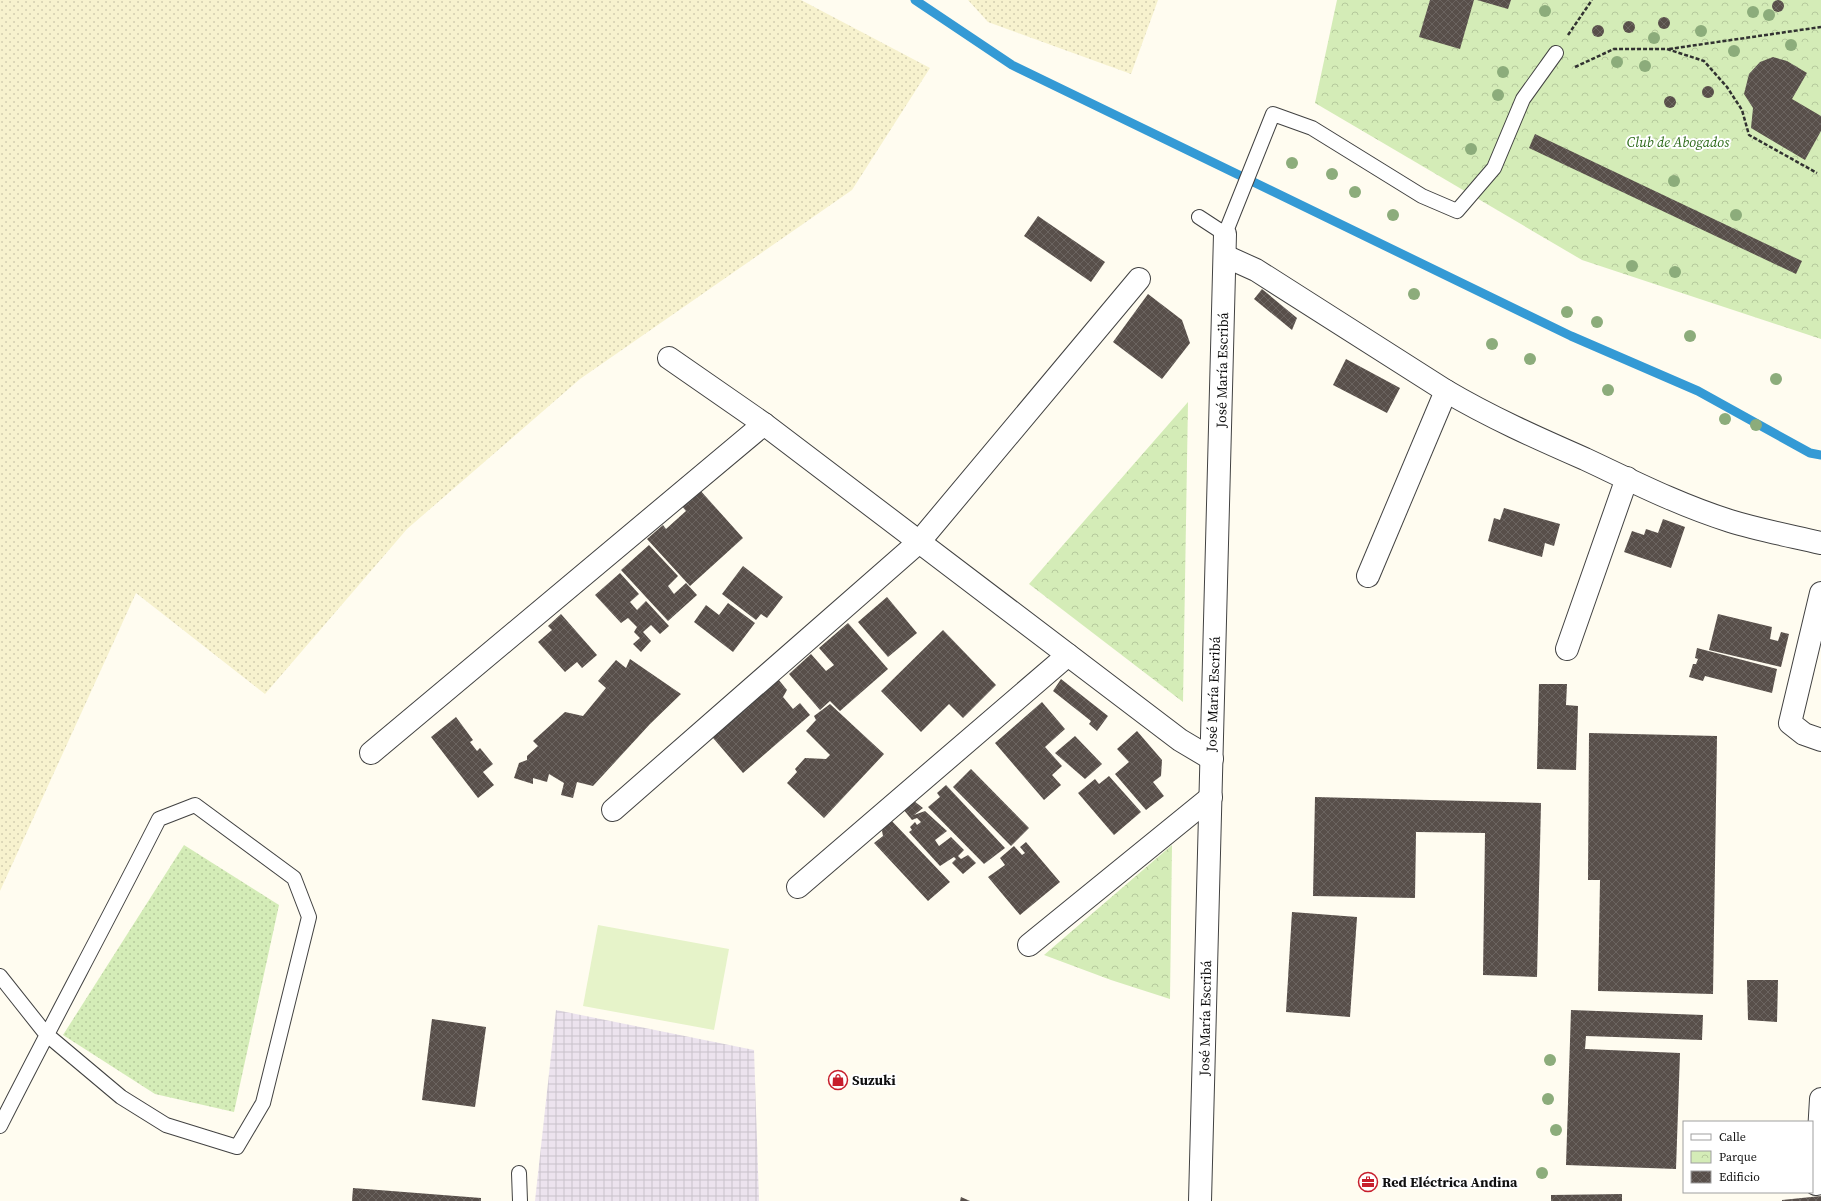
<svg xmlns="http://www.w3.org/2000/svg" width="1821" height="1201" viewBox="0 0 1821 1201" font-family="'Source Serif 4',serif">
<defs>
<pattern id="industrial-grid" width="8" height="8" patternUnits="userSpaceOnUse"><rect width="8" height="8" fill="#ece3ee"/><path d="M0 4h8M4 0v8" fill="none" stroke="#c9c2cb"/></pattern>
<pattern id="farmland-dots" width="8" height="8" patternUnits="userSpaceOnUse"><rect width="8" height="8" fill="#f7f2ce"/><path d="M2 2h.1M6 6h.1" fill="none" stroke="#d3ceb0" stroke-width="1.8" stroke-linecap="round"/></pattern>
<pattern id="grass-dots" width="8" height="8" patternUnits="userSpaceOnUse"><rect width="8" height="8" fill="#d4ecb7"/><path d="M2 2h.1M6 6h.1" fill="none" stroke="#b5c99c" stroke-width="1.8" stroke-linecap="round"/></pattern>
<pattern id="park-crowns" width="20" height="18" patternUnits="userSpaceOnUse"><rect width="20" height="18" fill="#d4ecb7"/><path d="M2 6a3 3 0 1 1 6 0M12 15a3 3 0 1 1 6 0" fill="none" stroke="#b5c99c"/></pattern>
<pattern id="building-cross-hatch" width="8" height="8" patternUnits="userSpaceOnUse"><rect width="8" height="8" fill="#584f4a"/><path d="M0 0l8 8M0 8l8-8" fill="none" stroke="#6b6460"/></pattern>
</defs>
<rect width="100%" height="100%" fill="#fffcf0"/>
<polygon fill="url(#industrial-grid)" points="556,1010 754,1050 759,1201 535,1201"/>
<g fill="url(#farmland-dots)">
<polygon points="0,0 801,0 930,68 852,190 580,379 407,529 265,694 136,593 0,891"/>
<polygon points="968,0 1158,0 1131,74 988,22"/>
</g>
<polygon fill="url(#grass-dots)" points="184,845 279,905 234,1112 155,1094 63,1035"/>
<g fill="url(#park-crowns)">
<polygon points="1337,0 1821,0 1821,339 1582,260 1315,103"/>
<polygon points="1188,402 1183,702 1029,584"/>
<polygon points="1172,845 1170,999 1111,980 1044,955"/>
</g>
<polygon fill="#e6f3c9" points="598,925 729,949 714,1030 583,1006"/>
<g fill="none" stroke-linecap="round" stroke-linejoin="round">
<polyline stroke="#349ad5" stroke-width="9" points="915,0 1012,65 1571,336 1698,391 1810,453 1821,455"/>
</g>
<g fill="url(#building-cross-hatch)">
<polygon points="1430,0 1474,0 1460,49 1419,37"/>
<polygon points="1477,0 1511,0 1508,9"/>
<circle cx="1778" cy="6" r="6"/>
<circle cx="1664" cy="23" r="6"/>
<circle cx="1629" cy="27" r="6"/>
<circle cx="1598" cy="31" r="6"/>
<polygon points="1773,57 1787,61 1807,73 1792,99 1821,116 1821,131 1805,160 1751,128 1753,108 1744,94 1749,74 1760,62"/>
<circle cx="1708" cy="92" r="6"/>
<circle cx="1670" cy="102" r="6"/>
<polygon points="1535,134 1802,261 1796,274 1529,148"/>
<polygon points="1038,216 1105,262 1091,282 1024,236"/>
<polygon points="1262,289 1297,318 1292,330 1254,299"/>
<polygon points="1148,294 1182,320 1190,343 1162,379 1113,342"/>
<polygon points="1346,359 1400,388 1387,413 1333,385"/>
<polygon points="699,489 743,538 690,586 647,539 663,525 666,529 686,511 681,505"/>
<polygon points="1504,508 1560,524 1554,546 1545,543 1542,557 1488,541 1494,518 1500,520"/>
<polygon points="1663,519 1685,527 1671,568 1624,552 1632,531 1644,535 1646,529 1658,533"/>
<polygon points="649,545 678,576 668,586 674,594 686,583 697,595 668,621 621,570"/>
<polygon points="743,566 783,597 767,618 761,614 756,620 722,594"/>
<polygon points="620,573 639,594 630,602 637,610 646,601 669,626 660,634 651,625 643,632 651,641 641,652 633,644 640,638 634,632 637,627 628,618 621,623 595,595"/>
<polygon points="887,597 917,633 888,657 858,622"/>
<polygon points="728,603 755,623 733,652 694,622 706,605 719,615"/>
<polygon points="561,614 597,655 582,668 577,662 565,672 538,642 552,630 548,626"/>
<polygon points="1718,614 1772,627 1770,639 1778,641 1781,632 1789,634 1781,667 1709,650"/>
<polygon points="848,623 888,669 840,711 830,701 820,710 789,674 811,654 826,671 834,665 819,648"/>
<polygon points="943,630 996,685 963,718 949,704 921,732 881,691"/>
<polygon points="1697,648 1777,669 1772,693 1705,676 1703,681 1689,677 1693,664 1696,664 1698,659 1695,658"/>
<polygon points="630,659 681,694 650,724 593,786 577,782 573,798 561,795 564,783 549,774 547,782 533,778 533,784 514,778 519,763 527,760 527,756 538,746 533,741 565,712 583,716 606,688 598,681 616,660 626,668"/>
<polygon points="774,674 787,690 783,697 793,709 800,703 810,715 743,773 708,732"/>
<polygon points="1061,679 1108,716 1097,731 1089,724 1091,721 1053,691"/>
<polygon points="1539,684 1567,684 1566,705 1578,706 1576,770 1537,769"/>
<polygon points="1042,702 1065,729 1045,747 1062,766 1052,775 1061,785 1044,800 995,743"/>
<polygon points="830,704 884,754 824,818 787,783 797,772 795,769 805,758 826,759 830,755 806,731 816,720 814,716"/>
<polygon points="456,717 473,740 470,742 477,751 480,748 493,764 483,772 494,785 478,798 431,737"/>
<polygon points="1137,731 1162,760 1161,776 1153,782 1164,796 1146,810 1115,774 1129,762 1117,749"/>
<polygon points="1589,733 1717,736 1713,994 1598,991 1600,880 1588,880"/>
<polygon points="1075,736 1102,764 1085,779 1055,753"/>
<polygon points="971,769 1029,828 1011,846 953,787"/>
<polygon points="1109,776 1141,812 1114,835 1078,793 1095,779 1099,784"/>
<polygon points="946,785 1005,848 984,864 928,807 940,797 937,793"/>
<polygon points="1315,797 1541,803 1537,977 1483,975 1485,833 1416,832 1415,898 1313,896"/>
<polygon points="914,801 923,808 914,815 925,811 947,831 935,840 939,846 951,837 964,850 958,856 961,859 968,855 976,863 963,874 952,863 956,859 954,857 940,866 909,832 912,830 910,827 915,822 917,825 921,822 917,818 912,820 903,809"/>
<polygon points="888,817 950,882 928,901 874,843 883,836 882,831"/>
<polygon points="1026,842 1060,882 1020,915 988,877 1005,865 1000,858 1014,846 1022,855 1025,853 1020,847"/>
<polygon points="1292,912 1357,917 1350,1017 1286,1012"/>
<polygon points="1747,980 1778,980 1777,1022 1748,1020"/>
<polygon points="1571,1010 1703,1015 1702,1040 1586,1036 1585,1049 1680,1053 1676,1169 1566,1165"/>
<polygon points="432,1019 486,1027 475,1107 422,1100"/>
<polygon points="353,1188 481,1198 481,1201 352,1201"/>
<polygon points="1622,1194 1622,1201 1551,1201 1551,1195"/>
<polygon points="1821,1196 1821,1201 1782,1201 1782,1200"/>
<polygon points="961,1197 970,1201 960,1201"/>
</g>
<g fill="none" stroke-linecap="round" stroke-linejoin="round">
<defs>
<g id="service">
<polyline points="1199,217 1225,234 1273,114 1312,128 1422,196 1457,211 1494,168 1523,99 1556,53"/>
<path d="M0,976L46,1034L121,1097L166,1125L237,1147L263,1103L309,917L294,878L195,805L159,819C107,922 52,1023 0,1126"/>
<polyline points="519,1173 520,1201"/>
</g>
<g id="minor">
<path d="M1225,256L1256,270L1446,391C1490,417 1537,438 1585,459C1632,481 1679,505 1730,521C1759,530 1791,536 1821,543"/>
<polyline points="669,358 764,424 1180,740 1212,759"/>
<polyline points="1368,576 1446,391"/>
<polyline points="1821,593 1790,723 1804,734 1821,740"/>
<polyline points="1567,649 1627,478"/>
<polyline points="371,753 764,424"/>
<polyline points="613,810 919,542 1139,279"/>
<polyline points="798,887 1068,655"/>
<polyline points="1029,945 1211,797"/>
<polyline points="1821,1099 1816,1184 1821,1183"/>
<polyline points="1200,1201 1225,234"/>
</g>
</defs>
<use href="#service" stroke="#424242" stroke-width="16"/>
<use href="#minor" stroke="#424242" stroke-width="24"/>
<g stroke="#313131" stroke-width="2.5" stroke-dasharray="4 2" stroke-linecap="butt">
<polyline points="1568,35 1592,0"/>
<polyline points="1669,49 1821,27"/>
<polyline points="1575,67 1614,49 1667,49 1704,61 1727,87 1742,110 1749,135 1817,173"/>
</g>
<use href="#service" stroke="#fff" stroke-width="14"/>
<use href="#minor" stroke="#fff" stroke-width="22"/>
</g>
<g fill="#8cac7b">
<circle cx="1545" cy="11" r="6"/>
<circle cx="1753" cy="12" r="6"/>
<circle cx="1769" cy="15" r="6"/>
<circle cx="1701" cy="31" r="6"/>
<circle cx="1654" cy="38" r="6"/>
<circle cx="1791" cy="45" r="6"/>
<circle cx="1734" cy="51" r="6"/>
<circle cx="1617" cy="62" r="6"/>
<circle cx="1645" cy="66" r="6"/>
<circle cx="1503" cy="72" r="6"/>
<circle cx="1498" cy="95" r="6"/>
<circle cx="1471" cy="149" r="6"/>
<circle cx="1292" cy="163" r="6"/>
<circle cx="1332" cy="174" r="6"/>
<circle cx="1674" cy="181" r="6"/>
<circle cx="1355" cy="192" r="6"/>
<circle cx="1393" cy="215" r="6"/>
<circle cx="1736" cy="215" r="6"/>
<circle cx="1632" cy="266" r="6"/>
<circle cx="1675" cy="272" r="6"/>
<circle cx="1414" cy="294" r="6"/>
<circle cx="1567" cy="312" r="6"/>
<circle cx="1597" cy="322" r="6"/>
<circle cx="1690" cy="336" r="6"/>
<circle cx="1492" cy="344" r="6"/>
<circle cx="1530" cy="359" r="6"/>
<circle cx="1776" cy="379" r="6"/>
<circle cx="1608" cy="390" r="6"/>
<circle cx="1725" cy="419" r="6"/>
<circle cx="1756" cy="425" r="6"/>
<circle cx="1550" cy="1060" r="6"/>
<circle cx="1548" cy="1099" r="6"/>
<circle cx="1556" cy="1130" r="6"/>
<circle cx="1542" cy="1173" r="6"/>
</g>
<defs>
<symbol id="shop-ring" viewBox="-11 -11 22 22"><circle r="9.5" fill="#fff" stroke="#c71e2c" stroke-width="1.5"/><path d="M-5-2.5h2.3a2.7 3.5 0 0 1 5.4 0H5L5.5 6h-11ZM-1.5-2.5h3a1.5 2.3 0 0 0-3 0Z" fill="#c71e2c"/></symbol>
<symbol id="office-ring" viewBox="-11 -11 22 22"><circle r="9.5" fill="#fff" stroke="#c71e2c" stroke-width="1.5"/><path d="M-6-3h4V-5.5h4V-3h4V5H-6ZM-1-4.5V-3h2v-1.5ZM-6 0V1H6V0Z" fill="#c71e2c"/></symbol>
</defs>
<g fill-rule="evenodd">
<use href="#shop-ring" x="827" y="1069" width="22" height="22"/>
<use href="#office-ring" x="1357" y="1171" width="22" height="22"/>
</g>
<g text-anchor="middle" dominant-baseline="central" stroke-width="4" stroke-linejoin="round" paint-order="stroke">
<g font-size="14" font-style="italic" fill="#2e6b1b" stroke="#fff">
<text x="1678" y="142">Club de Abogados</text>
</g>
<g font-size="14" fill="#0f0f0f" stroke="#fff">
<text transform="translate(1222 370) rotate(-89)">José María Escribá</text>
<text transform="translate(1213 694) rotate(-88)">José María Escribá</text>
<text transform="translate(1205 1018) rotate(-89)">José María Escribá</text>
</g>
<g font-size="14" font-weight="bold" fill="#0f0f0f" stroke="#fff" text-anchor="start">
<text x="852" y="1080">Suzuki</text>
<text x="1382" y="1182">Red Eléctrica Andina</text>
</g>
</g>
<rect x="1683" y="1121" width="130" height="72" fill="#ffffff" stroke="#9f9f9f"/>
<rect x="1691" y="1134" width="20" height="6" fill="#ffffff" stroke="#9f9f9f"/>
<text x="1719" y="1141" font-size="12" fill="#0f0f0f">Calle</text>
<rect x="1691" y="1151" width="20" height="12" fill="url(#park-crowns)" stroke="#9f9f9f"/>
<text x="1719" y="1161" font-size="12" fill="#0f0f0f">Parque</text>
<rect x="1691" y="1171" width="20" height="12" fill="url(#building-cross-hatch)" stroke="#9f9f9f"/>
<text x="1719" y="1181" font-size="12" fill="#0f0f0f">Edificio</text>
</svg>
